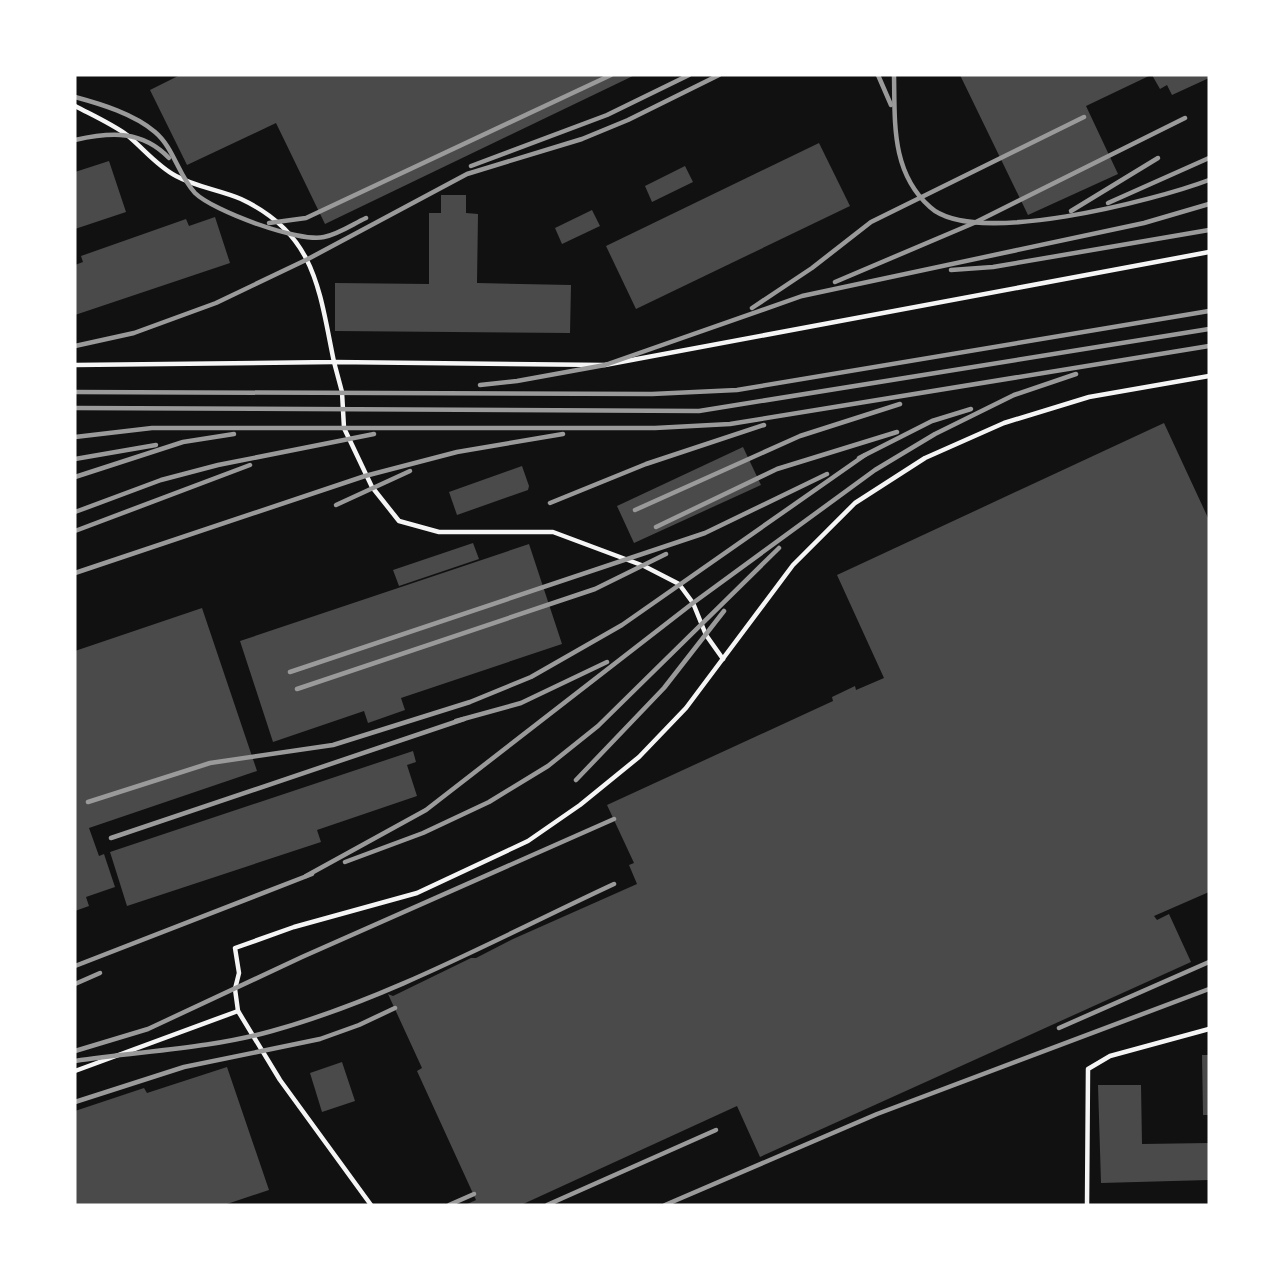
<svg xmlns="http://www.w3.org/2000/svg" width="1284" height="1280" viewBox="0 0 1284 1280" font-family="Roboto,sans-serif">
<rect width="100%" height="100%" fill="#111"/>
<g fill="#4a4a4a">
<polygon points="180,75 635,75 325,224 276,123 187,165 150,90"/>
<polygon points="960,75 1151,75 1086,106 1118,174 1028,215"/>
<polygon points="1152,75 1209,75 1209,78 1172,95 1167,85 1160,89"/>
<polygon points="819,143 850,206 636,309 606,246"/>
<polygon points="109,161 126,212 75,229 75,172"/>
<polygon points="685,166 693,182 652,202 645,186"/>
<polygon points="441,195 466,195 466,213 478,214 477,283 571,285 570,333 335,331 335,283 429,284 429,213 441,213"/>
<polygon points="592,210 600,226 562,244 555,228"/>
<polygon points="215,217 230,263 75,315 75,265 83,262 81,256 186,219 189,226"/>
<polygon points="1164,423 1209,520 1209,892 1154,916 1157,920 1169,914 1191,962 760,1157 737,1106 521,1205 465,1205 476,1200 417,1071 422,1068 388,994 393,996 471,958 476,958 513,939 637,884 629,865 634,863 607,805 833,701 832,697 855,686 856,690 884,678 837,575"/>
<polygon points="743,447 761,485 634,543 617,506"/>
<polygon points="522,466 529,486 528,490 457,515 449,492"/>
<polygon points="473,543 479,559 399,586 393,570"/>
<polygon points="529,544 562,644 401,698 405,710 368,723 364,711 273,742 240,641"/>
<polygon points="202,608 257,771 89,828 99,856 104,854 115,887 86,897 89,906 75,911 75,651"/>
<polygon points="413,751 416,762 407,765 417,796 317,830 321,842 127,906 110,852"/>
<polygon points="1202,1055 1209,1055 1209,1115 1203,1115"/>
<polygon points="342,1062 355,1101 322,1112 310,1073"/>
<polygon points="227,1067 269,1190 224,1205 75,1205 75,1111 144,1088 147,1093"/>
<polygon points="1098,1085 1141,1085 1142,1144 1209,1143 1209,1180 1101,1183"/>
</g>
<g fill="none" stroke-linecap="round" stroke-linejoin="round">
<g stroke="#f5f5f5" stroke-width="4.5">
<path d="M75,106C92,115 112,124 127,135C144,149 157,166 176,176C196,187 220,190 241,199C316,234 319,290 334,362L75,365"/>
<polyline points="723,659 706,635 693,603 679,584 644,566 553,532 439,532 399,521 372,487 344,428 342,392 334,362 605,365 1209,252"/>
<polyline points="75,1071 238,1011"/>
<polyline points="371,1205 280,1080 238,1011 235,989 239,973 235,948 294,927 417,893 528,841 580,805 639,757 686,708 793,565 855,503 925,458 1004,423 1089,397 1209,376"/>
<polyline points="1087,1205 1088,1069 1110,1056 1209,1029"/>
</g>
<g stroke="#9a9a9a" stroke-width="4.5">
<polyline points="878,75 891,105"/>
<path d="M894,75C895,123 891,172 930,207C974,248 1156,200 1209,180"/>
<path d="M75,97C101,104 134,114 155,132C174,148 178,175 195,193C213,211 300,243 324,237C339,234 353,224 366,218"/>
<path d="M75,140C111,132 142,130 169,158"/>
<polyline points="471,166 607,115 689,75"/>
<polyline points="1108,203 1209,158"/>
<polyline points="1071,211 1158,158"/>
<polyline points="269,223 306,218 611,75"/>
<polyline points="951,270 993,267 1209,230"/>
<polyline points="835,282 974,223 1185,118"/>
<polyline points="752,308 812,268 871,222 1084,117"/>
<polyline points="75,346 134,333 216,303 308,259 467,174 582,139 628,120 719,75"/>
<polyline points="480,385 517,381 605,365 802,296 1144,223 1209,204"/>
<polyline points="75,392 652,394 737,390 1209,311"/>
<polyline points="75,408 699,411 1209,329"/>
<polyline points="75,437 152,428 655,428 730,424 1209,346"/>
<polyline points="859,458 932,421 971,409"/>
<polyline points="75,459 156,445"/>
<polyline points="75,477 183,442 234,434"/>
<polyline points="550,503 646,464 764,425"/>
<polyline points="336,505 410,471"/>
<polyline points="635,510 800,436 900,404"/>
<polyline points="75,512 161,480 218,465 374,434"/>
<polyline points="656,527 777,469 897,432"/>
<polyline points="75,531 250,465"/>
<polyline points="75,573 365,476 457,452 563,434"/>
<polyline points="290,672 705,533 827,474"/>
<polyline points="297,689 595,589 666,554"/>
<polyline points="456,721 521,703 607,662"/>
<polyline points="576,780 664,688 724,611"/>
<polyline points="88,802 210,763 333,745 470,702 531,677 622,625 865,455"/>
<polyline points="111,838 464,719"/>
<polyline points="345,862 423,833 489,802 548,766 598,726 779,548"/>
<polyline points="306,876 426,810 693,603 875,470 935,434 1014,395 1076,374"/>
<polyline points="75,966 312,874"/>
<polyline points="75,984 100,973"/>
<polyline points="1059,1028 1209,962"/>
<polyline points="75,1051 148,1029 302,957 614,819"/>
<path d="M75,1061C141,1051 208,1049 272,1031C388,999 504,935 614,884"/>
<polyline points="75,1102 184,1067 320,1039 359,1025 395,1008"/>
<polyline points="449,1205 474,1194"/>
<polyline points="547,1205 716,1130"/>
<polyline points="665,1205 877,1114 1209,989"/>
</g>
</g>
<rect width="1284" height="1280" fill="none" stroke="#ffffff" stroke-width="153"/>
</svg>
